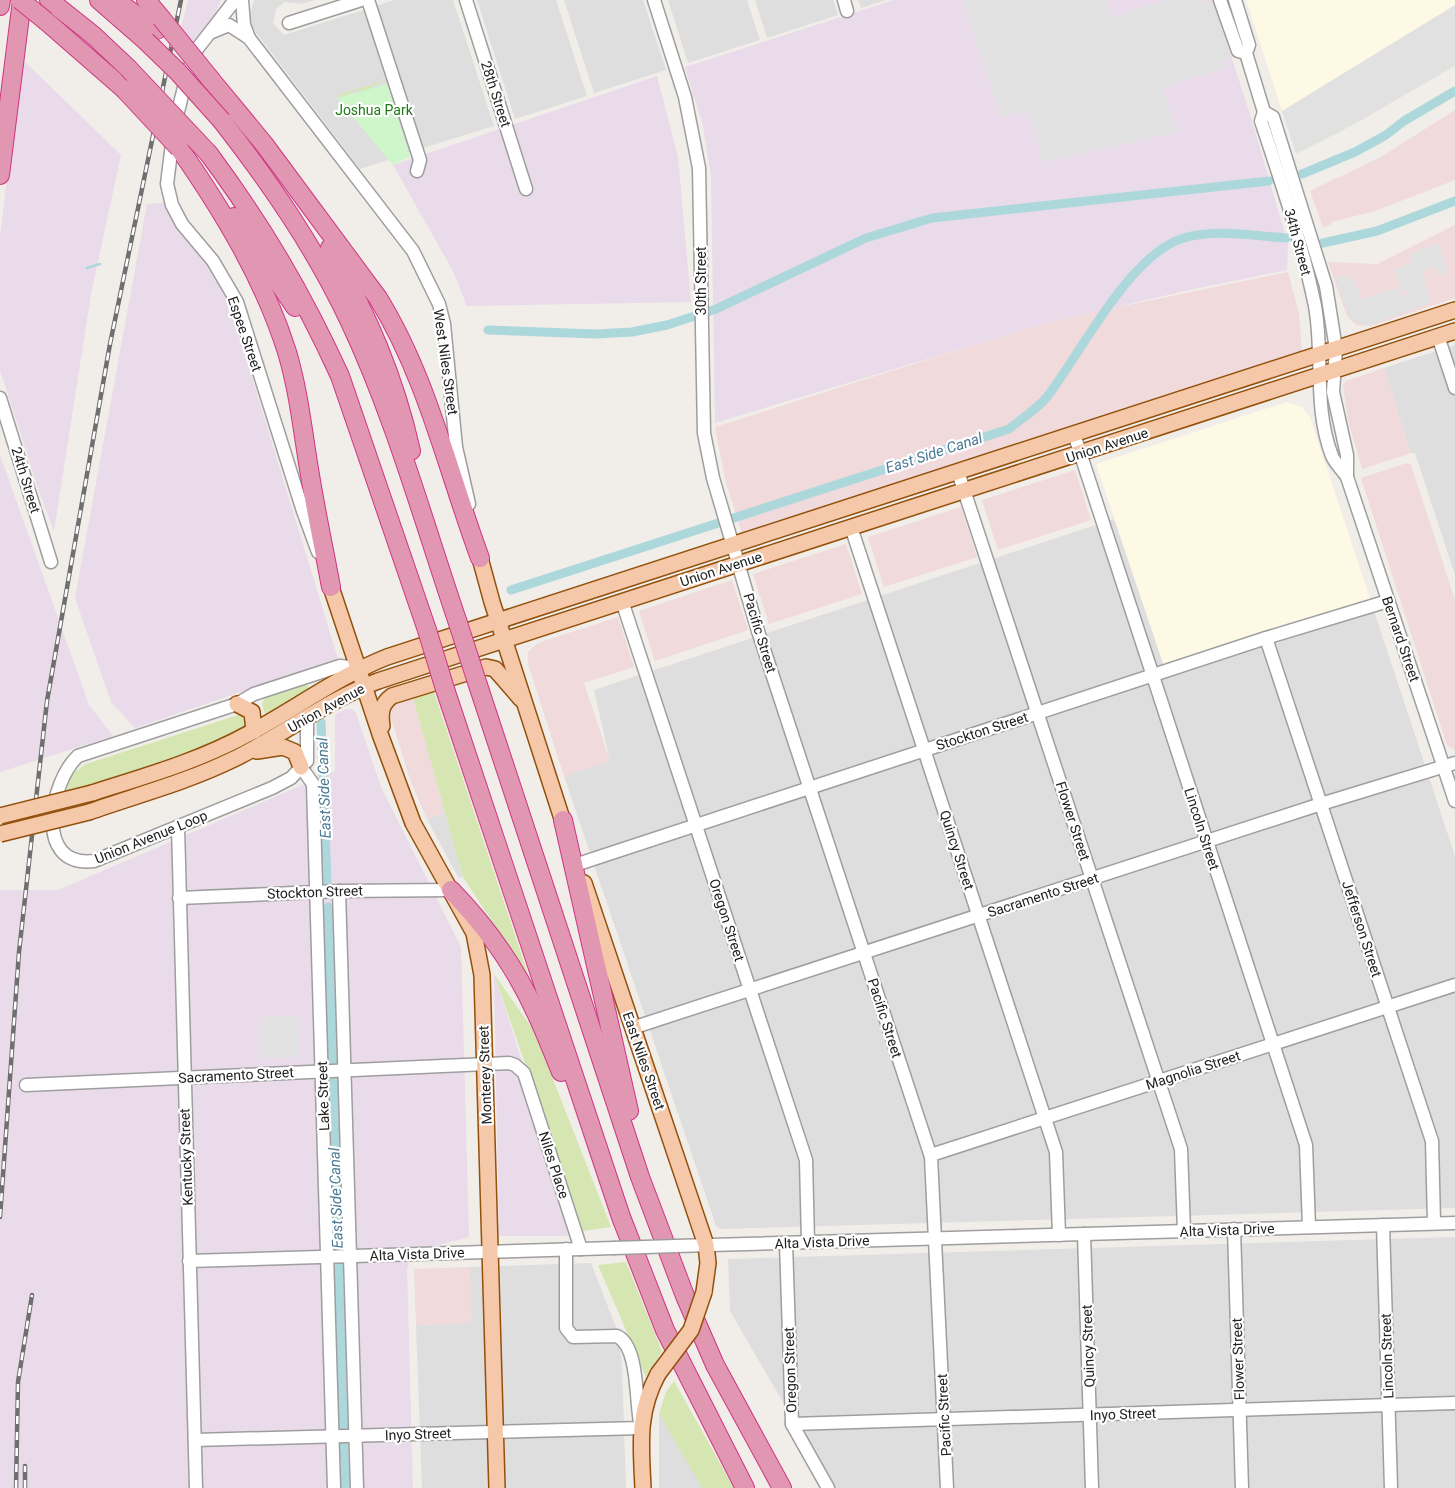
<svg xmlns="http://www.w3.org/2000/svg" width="1455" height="1488" viewBox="0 0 1455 1488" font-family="Roboto,sans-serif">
<rect width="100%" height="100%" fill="#f1ede9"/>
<g fill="#dfdede">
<polygon points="254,0 315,0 302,4 285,2 276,9 273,23 284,35 370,8 415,151 360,169 248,22"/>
<polygon points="394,0 453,0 494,126 423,148 377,6"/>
<polygon points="477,0 556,0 587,96 515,119"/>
<polygon points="564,0 643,0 666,70 594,93"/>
<polygon points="668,0 747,0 760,40 688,63"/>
<polygon points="755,0 833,0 838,15 767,38"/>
<polygon points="858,0 886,0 861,8"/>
<polygon points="1455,345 1455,575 1415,453 1411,453 1384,368"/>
<polygon points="1114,519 1168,678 1374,611 1455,856 1455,1208 721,1229 716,1226 564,776 610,761 594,690"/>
<polygon points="445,813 463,877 459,878 451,864 427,819"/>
<polygon points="1455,1237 1455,1488 833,1488 730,1311 728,1259"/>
<polygon points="591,1263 619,1335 622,1366 626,1488 422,1488 416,1325 471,1323 470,1267"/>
<polygon points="659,1414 693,1470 704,1488 659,1488"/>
</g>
<g fill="#f0dadc">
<polygon points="1455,110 1455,180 1375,211 1331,222 1331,225 1323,227 1310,191 1381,157"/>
<polygon points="1455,225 1455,298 1371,326 1356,325 1347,316 1328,262 1377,264"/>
<polygon points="1288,272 1299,314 1302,352 742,533 725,479 715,427 1046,322"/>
<polygon points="1384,368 1411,453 1362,469 1348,420 1343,385 1346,381"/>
<polygon points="1407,463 1411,465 1455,600 1455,750 1447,745 1361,478"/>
<polygon points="1075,470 1091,520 998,550 982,500"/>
<polygon points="961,507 977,557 884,587 868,537"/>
<polygon points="846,544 862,594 769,624 753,574"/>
<polygon points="732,580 748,630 655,661 639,611"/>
<polygon points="618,617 634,667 584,683 610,761 564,776 528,664 528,652 538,643"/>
<polygon points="413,698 445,813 427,819 411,782 390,715 394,705"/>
<polygon points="470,1267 472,1323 416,1325 414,1269"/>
</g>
<g fill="#e9dbe9">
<polygon points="188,0 221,0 212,21 191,45 179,36"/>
<polygon points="894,0 1213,0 1249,111 1288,244 1287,270 1194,289 1047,323 715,423 711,176 703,126 685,67"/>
<polygon points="21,58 121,155 91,294 54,531 39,491 0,370 0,237"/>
<polygon points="657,76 678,157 691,302 467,306 453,271 393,165"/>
<polygon points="167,202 179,232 213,272 228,299 338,659 135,728 111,702 75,598 147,204"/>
<polygon points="0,455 89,705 113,736 0,772"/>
<polygon points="346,709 352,709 356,713 381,787 461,947 469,1237 412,1252 407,1269 413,1488 0,1488 0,890 58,890 335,771 335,715"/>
<polygon points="494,974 578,1236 499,1236"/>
</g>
<g fill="#fdf9e5">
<polygon points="1246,0 1455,0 1455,66 1355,124 1296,154"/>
<polygon points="1287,402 1302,407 1310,417 1374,611 1168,678 1096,464"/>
</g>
<g fill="#d5e6b3">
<path d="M392,78V84L386,81L374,85L368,90C356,90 347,90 347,105L339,95Z"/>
<polygon points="305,684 309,687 306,692 266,717 262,705 264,699"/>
<polygon points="434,692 530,980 463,877 413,698"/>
<polygon points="238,715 243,715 246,718 245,726 217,742 153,768 65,792 72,774 86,764"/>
<polygon points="494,974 534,1031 611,1227 583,1231"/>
<polygon points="626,1262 662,1351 646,1377 598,1265"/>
<polygon points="674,1381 734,1488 702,1488 659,1414 666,1392"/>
</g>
<polygon fill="#cef6ca" points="387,84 410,157 393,165 337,98"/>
<g fill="#e1e1e1">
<polygon points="962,0 1106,0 1112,17 1164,0 1193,0 1198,3 1212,0 1230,59 1222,62 1224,68 1163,88 1177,132 1043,162 1028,110 1001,117"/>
<polygon points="1455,5 1455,66 1355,124 1296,154 1282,111"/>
<polygon points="1438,243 1448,273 1439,276 1436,267 1422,271 1431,300 1429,303 1371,325 1363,325 1350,318 1335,278 1346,276 1355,281 1361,299 1397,288 1401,294 1406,294 1409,290 1401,292 1394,269 1411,264 1410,253"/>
<polygon points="298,1016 299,1057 262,1058 261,1017"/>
</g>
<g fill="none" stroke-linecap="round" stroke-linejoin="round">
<polyline stroke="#add8db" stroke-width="2.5" points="87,268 100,264"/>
<g stroke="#add8db" stroke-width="9">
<polyline points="1302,174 1355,152 1386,135 1404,121 1455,91"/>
<polyline points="1323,243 1377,231 1455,201"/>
<polyline points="488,330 596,334 632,332 667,325 716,309 866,238 932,218 1269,181"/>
<path d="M511,590L1009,429C1021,419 1037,409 1047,397C1080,354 1129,256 1181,239C1214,228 1253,236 1287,238"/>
<polyline points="321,722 327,883"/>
<polyline points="328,907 345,1488"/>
</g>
<defs>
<g id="minor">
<polyline points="235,0 197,49 188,71 174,128 167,184 172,205 182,224 213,261 237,302 303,511 318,552"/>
<polyline points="242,0 244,25 249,38 413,251 439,304 444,324 456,447 469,504"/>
<polyline points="368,0 420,160 417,171"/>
<polyline points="466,0 526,189"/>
<polyline points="654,0 685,97 699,168 704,433 713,478 758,631 931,1157 947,1488"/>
<polyline points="844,0 847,11"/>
<polyline points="1220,0 1238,51 1246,53"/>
<path d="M1235,0L1249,45L1246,53L1264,112L1261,121C1281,181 1302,243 1315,306C1324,356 1313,407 1332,456C1335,463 1343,471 1347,477"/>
<polyline points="289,23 361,0"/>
<polyline points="212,32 229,25 249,38"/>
<polyline points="1264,112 1273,117 1326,286 1336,349 1333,392 1347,455 1347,477 1455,801"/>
<polyline points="1438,336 1455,388"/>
<polyline points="0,398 51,562"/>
<polyline points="1074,434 1306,1145 1309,1227"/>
<polyline points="958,472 1181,1149 1184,1231"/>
<polyline points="851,527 1056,1152 1059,1235"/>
<polyline points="622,601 806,1160 808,1242"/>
<polyline points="1266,638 1432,1141 1434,1223"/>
<path d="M307,717V761L291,778L272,788L94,861C33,868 50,782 78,756L237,704L254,694L340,666L359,668"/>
<polyline points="301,767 313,784 334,1488"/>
<polyline points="178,827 196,1488"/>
<polyline points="578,864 1266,638 1388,601"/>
<polyline points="339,891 357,1488"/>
<polyline points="179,898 339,891 451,890"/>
<polyline points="632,1028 1321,804 1455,763"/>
<polyline points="26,1085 509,1063 515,1065 524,1073 581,1249"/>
<polyline points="931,1155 1455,985"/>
<polyline points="1383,1225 1391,1488"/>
<polyline points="1234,1229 1242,1488"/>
<polyline points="1084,1234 1092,1488"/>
<polyline points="786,1243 792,1424 828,1488"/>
<polyline points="676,1246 1455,1223"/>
<polyline points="189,1261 614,1248"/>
<polyline points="792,1424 1455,1403"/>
<path d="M195,1440L641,1428C635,1405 640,1347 617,1336L573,1337L566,1328V1249"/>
</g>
<g id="major">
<polyline points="480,558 492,602 566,831"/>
<polyline points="331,587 380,734 413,823 474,933 482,975 497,1488"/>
<polyline points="237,704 252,712 254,731"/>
<path d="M382,726C380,713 381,704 392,696L486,667L495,669L521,699"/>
<polyline points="257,751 283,747 295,752 301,767"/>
<path d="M92,793C145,776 199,761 248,734C295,709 337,677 387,657L1455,310"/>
<path d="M89,812C137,795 187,782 234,759C283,735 327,700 378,681L1455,331"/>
<polyline points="584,883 706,1245 708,1263 704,1292"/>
<path d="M643,1488C641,1445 637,1413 658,1374"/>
</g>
<g id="highway">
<polyline points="49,0 93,35 128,68"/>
<polyline points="99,0 146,41"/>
<polyline points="115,0 157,30"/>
<polyline points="146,0 161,18"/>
<polyline points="0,6 1,0"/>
<polyline points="46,21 124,89"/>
<path d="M212,81L264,144L378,298C427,377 448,472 480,558"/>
<path d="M222,121C271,184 315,248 349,320C394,415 423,520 457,620"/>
<path d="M179,148C223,211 264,279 287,352C299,392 303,434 310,475C316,512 324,549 331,587"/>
<path d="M209,154C263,227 302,293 340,376L427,630"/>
<polyline points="0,175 22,0"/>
<polyline points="234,217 295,307"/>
<path d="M330,248C367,315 394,375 411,451"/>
<polyline points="476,679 640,1177 685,1296 715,1365 782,1488"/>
<polyline points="445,689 621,1217 665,1330 745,1488"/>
<polyline points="563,820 629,1111"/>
<path d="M451,890C486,926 517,970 537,1015C546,1034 553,1053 561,1072"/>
</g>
</defs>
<use href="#minor" stroke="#9e9e9e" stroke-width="15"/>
<use href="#major" stroke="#93500b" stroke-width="18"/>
<use href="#highway" stroke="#cf3583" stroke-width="20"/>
<use href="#minor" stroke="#fff" stroke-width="12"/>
<use href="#major" stroke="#f5c8a9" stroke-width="15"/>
<use href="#highway" stroke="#e197b1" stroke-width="18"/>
<defs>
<g id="rail">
<polyline points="0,1217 19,952 47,701 110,344 181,0"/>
<polyline points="16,1488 18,1382 32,1295"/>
<polyline points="25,1488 25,1466"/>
</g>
</defs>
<use href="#rail" stroke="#6f6f6f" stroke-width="4.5"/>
<use href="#rail" stroke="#fff" stroke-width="2.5" stroke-dasharray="8" stroke-linecap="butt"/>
<defs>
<polyline id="minor-bridge" points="614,1248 676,1246"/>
<g id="major-bridge">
<polyline points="0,816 92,793"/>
<polyline points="0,834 89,812"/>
<polyline points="658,1374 691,1330 704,1292"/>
</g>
<g id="highway-bridge">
<polyline points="20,0 46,21"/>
<polyline points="161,18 212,81"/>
<polyline points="146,41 178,72 222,121"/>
<polyline points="128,68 209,154"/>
<polyline points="124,89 179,148"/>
<polyline points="457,620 476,679"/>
<polyline points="427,630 445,689"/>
</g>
</defs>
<use href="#minor-bridge" stroke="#9e9e9e" stroke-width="15" stroke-linecap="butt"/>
<use href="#major-bridge" stroke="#93500b" stroke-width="18" stroke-linecap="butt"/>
<use href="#highway-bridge" stroke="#cf3583" stroke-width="20" stroke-linecap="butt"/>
<use href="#minor-bridge" stroke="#fff" stroke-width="12"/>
<use href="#major-bridge" stroke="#f5c8a9" stroke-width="15"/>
<use href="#highway-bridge" stroke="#e197b1" stroke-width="18"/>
</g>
<g text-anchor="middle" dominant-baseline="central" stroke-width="4.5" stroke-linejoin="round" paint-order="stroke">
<g font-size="14" fill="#212121" stroke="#fff">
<text transform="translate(496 94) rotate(72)">28th Street</text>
<text transform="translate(1298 242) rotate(75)">34th Street</text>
<text transform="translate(701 281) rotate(-90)">30th Street</text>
<text transform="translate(245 334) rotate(71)">Espee Street</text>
<text transform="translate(446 362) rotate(82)">West Niles Street</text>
<text transform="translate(1107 445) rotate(-18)">Union Avenue</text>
<text transform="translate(26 480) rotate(73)">24th Street</text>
<text transform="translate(721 569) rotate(-18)">Union Avenue</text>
<text transform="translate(760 633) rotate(73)">Pacific Street</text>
<text transform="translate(1401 639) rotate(71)">Bernard Street</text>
<text transform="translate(326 708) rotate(-29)">Union Avenue</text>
<text transform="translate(982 731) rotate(-18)">Stockton Street</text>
<text transform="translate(1073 821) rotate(72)">Flower Street</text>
<text transform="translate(1202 829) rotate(72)">Lincoln Street</text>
<text transform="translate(151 837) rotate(-22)">Union Avenue Loop</text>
<text transform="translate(957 850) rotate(72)">Quincy Street</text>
<text transform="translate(315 892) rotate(-2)">Stockton Street</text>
<text transform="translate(1043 895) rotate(-18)">Sacramento Street</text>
<text transform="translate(727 920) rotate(72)">Oregon Street</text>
<text transform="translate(1362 929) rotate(72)">Jefferson Street</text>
<text transform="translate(885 1018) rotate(72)">Pacific Street</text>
<text transform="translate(644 1061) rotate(71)">East Niles Street</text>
<text transform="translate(1193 1070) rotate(-18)">Magnolia Street</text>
<text transform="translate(236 1075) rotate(-3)">Sacramento Street</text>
<text transform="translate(485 1075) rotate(-92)">Monterey Street</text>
<text transform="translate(323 1096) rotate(-92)">Lake Street</text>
<text transform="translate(186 1157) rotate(-92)">Kentucky Street</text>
<text transform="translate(554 1165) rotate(72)">Niles Place</text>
<text transform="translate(1227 1230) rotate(-2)">Alta Vista Drive</text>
<text transform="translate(822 1242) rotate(-2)">Alta Vista Drive</text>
<text transform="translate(417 1254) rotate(-2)">Alta Vista Drive</text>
<text transform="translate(1088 1346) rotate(-92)">Quincy Street</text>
<text transform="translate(1387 1356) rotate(-92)">Lincoln Street</text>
<text transform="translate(1238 1359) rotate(-92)">Flower Street</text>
<text transform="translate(790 1370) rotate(-92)">Oregon Street</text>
<text transform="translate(1123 1414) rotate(-2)">Inyo Street</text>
<text transform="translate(944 1415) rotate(-93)">Pacific Street</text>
<text transform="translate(418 1434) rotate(-2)">Inyo Street</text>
</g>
<g font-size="14" fill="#1c7a14" stroke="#fff">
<text x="374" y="110">Joshua Park</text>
</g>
<g font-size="15" font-style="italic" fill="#497a94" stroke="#fff">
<text transform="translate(934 453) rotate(-18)">East Side Canal</text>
<text transform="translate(324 788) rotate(-92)">East Side Canal</text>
<text transform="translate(336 1198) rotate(-92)">East Side Canal</text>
</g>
</g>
</svg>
